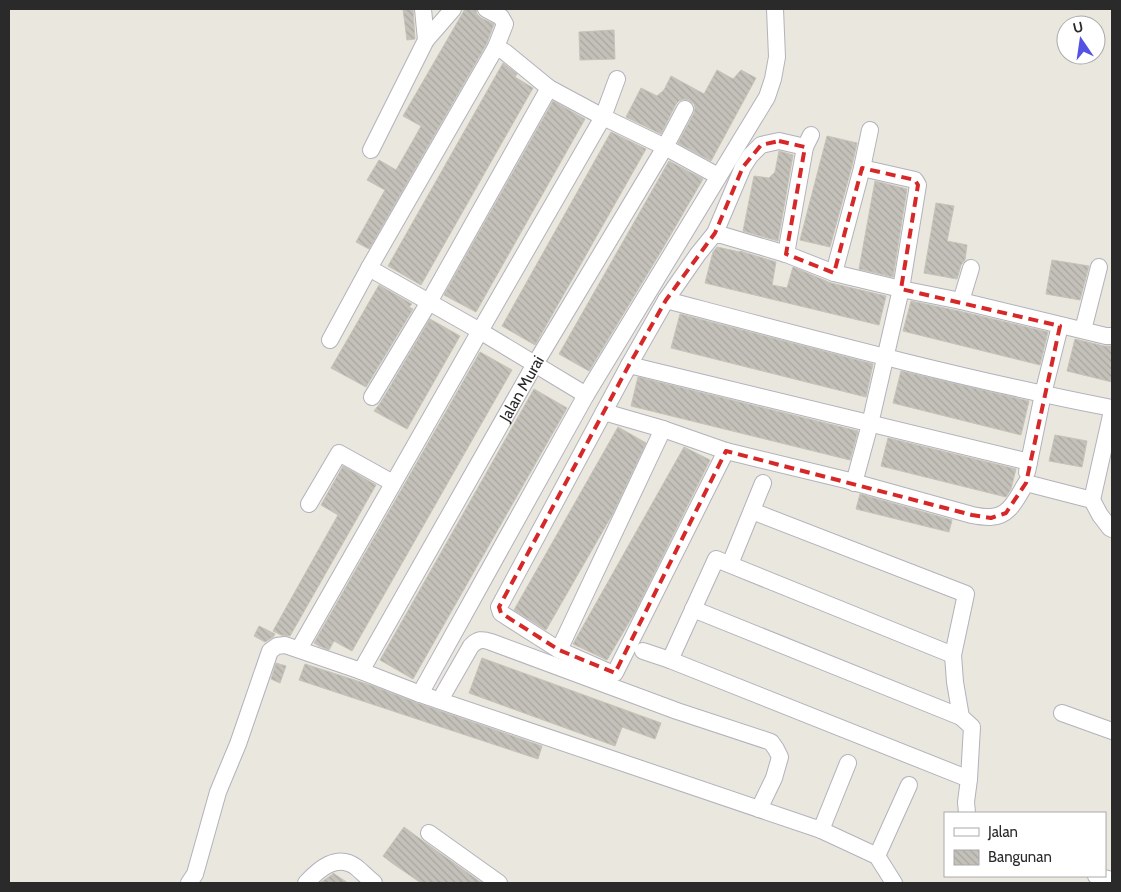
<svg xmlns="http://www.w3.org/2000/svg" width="1121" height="892" viewBox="0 0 1121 892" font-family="Cabin,sans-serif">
<defs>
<pattern id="building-back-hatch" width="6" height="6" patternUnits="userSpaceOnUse" patternTransform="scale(1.25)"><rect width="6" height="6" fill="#c3c1b9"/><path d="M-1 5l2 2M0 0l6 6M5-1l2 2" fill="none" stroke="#a8a69f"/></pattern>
</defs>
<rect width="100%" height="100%" fill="#eae7de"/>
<g fill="url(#building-back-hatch)" stroke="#c6c3b8">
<polygon points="403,9 413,9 415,39 407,40"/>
<polygon points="465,9 476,9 477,14 481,18 494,24 487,43 369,249 356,242 385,190 367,180 379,160 396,170 415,137 421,126 403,116"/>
<polygon points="614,30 615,59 580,60 579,32"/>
<polygon points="503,63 517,74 515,77 533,88 421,285 388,266"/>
<polygon points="717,70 733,79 741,70 756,78 711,161 678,143 694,113 695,108 694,104 689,100 684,99 679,101 676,104 661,134 626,117 641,88 657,96 664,90 671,76 704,94"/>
<polygon points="553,101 585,119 476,312 444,295"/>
<polygon points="611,132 646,149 535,345 502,326"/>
<polygon points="827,136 857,143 852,166 830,247 800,240"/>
<polygon points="779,151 793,155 778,241 743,231 754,176 769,178 775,172"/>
<polygon points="669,161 703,179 660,253 589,371 559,354"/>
<polygon points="875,181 907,189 893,277 859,269"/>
<polygon points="936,203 954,206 947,241 967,245 965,260 961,265 957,279 924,273"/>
<polygon points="717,247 740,252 740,251 776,262 772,285 787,288 793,267 831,283 886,296 879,325 705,283 713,252"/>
<polygon points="1052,260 1089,266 1080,300 1046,294"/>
<polygon points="379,285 412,304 409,307 413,309 366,387 331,368"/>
<polygon points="911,301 959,311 1048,332 1040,365 903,331"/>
<polygon points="680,314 873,364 866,397 671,348"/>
<polygon points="430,319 460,336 407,429 374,411 381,402"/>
<polygon points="1075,339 1104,346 1112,346 1112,382 1067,371"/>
<polygon points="480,352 512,370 352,651 334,641 329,650 319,646 314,643"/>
<polygon points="901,371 1029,401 1021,435 893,403"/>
<polygon points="638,377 858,431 850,460 631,406"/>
<polygon points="534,389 567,408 413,679 380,660"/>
<polygon points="618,427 646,443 612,515 546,630 514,610"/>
<polygon points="1055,435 1087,441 1082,467 1049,461"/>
<polygon points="888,438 1016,469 1011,489 1006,497 881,466"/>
<polygon points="684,447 710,460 635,612 607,660 573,644"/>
<polygon points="343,466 376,485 290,636 281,635 273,631 338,515 321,505"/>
<polygon points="860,494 952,520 949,532 856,509"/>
<polygon points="259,626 275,634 273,637 265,642 254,636"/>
<polygon points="482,658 661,723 655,739 622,727 615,746 469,693"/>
<polygon points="276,663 286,666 280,683 271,679"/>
<polygon points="305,664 370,685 417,703 542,746 538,759 299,680"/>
<polygon points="404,827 423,841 482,883 421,883 392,863 383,856"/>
<polygon points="333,874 333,873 348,883 320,883"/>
</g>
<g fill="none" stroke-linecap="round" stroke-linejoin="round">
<defs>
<g id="street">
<polyline points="426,40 453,9"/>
<polyline points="496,47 505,52 549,88 603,117 665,147 718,176"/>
<polyline points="371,150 426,40 423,9"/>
<polyline points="715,233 743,167 750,156 761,145 779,141 805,147"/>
<polyline points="786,254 805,147 811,135"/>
<polyline points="369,268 480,331 586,395"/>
<polyline points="834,273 862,168 870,130"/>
<path d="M666,300C814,339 962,379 1112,408"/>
<polyline points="961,301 971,268"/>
<polyline points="1083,330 1099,267"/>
<polyline points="330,340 369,268 496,47 505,24 501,17 486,9"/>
<polyline points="629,365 1029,462"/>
<polyline points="372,397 429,302 549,88"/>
<path d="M604,412L663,429L726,451L846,480L972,515C977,516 983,517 989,517C1009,518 1017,498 1026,483L1092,500L1100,515L1110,528L1112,529"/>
<polyline points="726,451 615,673 611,673 559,650 501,613 499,607 629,365 666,300 698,254 715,233 786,254 834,273 901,289 961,301 1106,336 1112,336"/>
<polyline points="1027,472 1043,394 1060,326"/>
<polyline points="854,483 870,424 901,289 918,185 915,180 862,168"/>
<polyline points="1092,500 1112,411"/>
<polyline points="309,504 339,453 393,483"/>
<polyline points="752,511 966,594 953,655 955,682 961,717 972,727 969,779"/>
<polyline points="730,564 763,483"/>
<polyline points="693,609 961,717"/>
<polyline points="299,649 480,331 603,117 617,79"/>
<polyline points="559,650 663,429"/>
<polyline points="643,651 670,660 969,779 966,802 967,813"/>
<polyline points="670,660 716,559 953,655"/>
<path id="s1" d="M361,671L535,364L665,147L685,109"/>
<polyline points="420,694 586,395 767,97 773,79 777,57 775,9"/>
<path d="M440,700L471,646C478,639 482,639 491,642L677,711L771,742L776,749L780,757L774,778L759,809"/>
<polyline points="1062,713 1112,731"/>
<polyline points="821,830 848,763"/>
<polyline points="429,833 499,883"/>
<polyline points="877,856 909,785"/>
<polyline points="1096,876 1112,880"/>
<polyline points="189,883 195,874 218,792 238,744 270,651 277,646 285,645 361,671 420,694 821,830 877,856 894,883"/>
<path d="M306,883C319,869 337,853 356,867C362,872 368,878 374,883"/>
</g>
</defs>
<use href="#street" stroke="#b2b2bc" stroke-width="18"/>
<use href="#street" stroke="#fff" stroke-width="16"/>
</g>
<path fill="none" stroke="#d62828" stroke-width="4" stroke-dasharray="10 6" stroke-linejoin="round" d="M779,141L805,147L786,254L834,273L862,168L915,180L918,185L901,289L1060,326L1026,483L1006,513L991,518L972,515L726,451L615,673L559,650L501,613L499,607L629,365L666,300L715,233L743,167L761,145Z"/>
<g text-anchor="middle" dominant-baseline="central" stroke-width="4.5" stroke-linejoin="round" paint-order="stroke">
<g font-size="16" fill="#2a2a2a" stroke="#fff">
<text stroke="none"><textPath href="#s1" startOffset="325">Jalan Murai</textPath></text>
</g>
</g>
<rect width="1121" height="892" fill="none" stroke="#2a2a2a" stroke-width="20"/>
<rect x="944" y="812" width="162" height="65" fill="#ffffff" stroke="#aaaaaa"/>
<rect x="954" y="828" width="25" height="8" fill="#ffffff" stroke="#aaaaaa"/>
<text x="988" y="837" font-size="15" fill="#2a2a2a">Jalan</text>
<rect x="954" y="850" width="25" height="15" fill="url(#building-back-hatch)" stroke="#aaaaaa"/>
<text x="988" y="862" font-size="15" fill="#2a2a2a">Bangunan</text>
<g transform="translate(1081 40) rotate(347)"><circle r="24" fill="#ffffff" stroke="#aaaaaa"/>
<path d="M0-4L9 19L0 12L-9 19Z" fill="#5452e3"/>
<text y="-8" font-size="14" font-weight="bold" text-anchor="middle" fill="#2a2a2a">U</text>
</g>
</svg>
